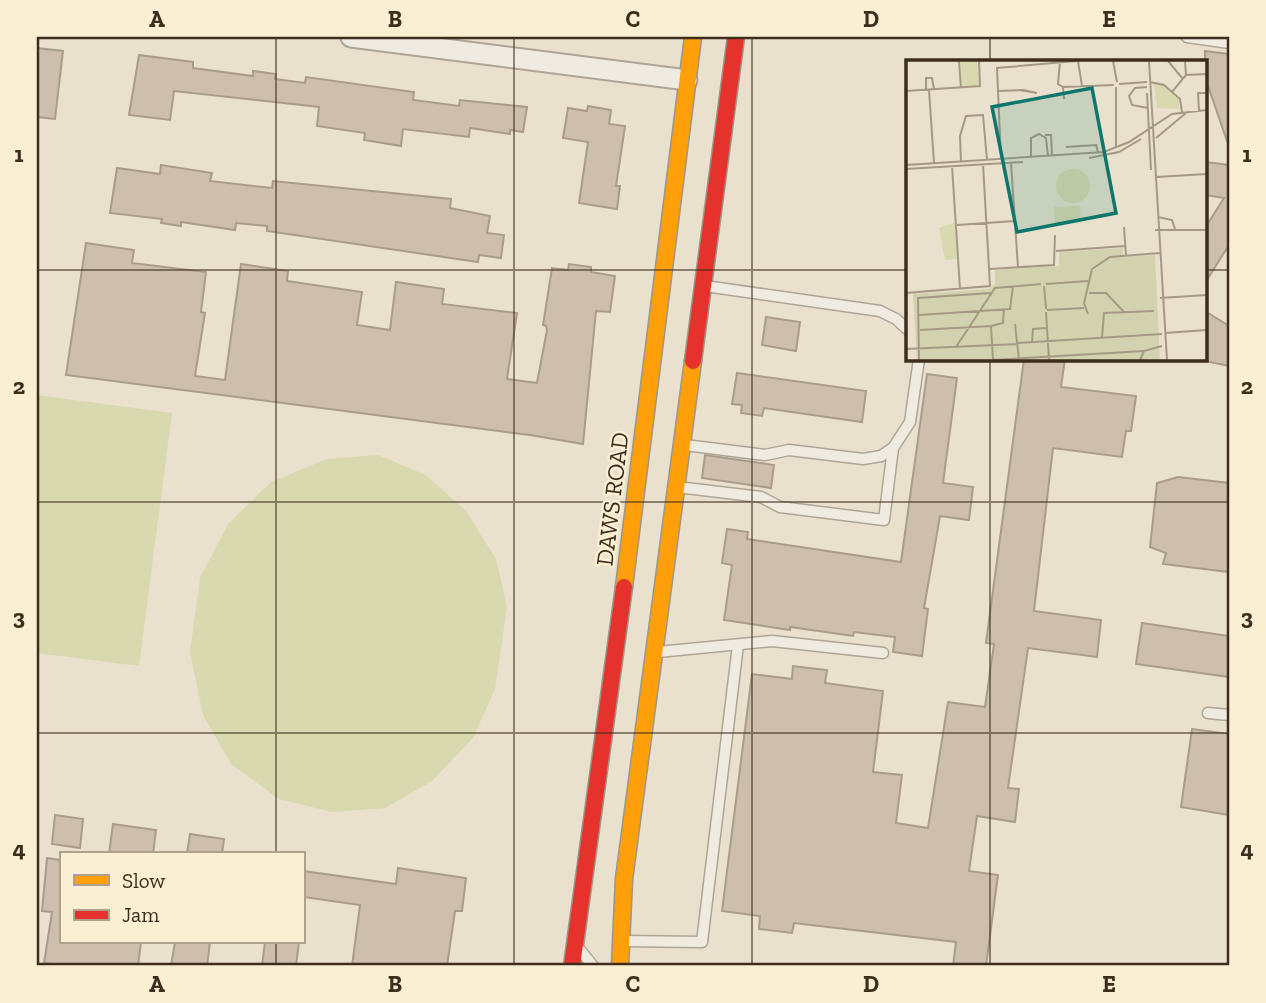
<svg xmlns="http://www.w3.org/2000/svg" width="1266" height="1003" viewBox="0 0 1266 1003" font-family="'Zilla Slab',serif">
<rect width="100%" height="100%" fill="#e9e1cd"/>
<g fill="#d8d9ae">
<polygon points="37,395 172,413 139,666 37,653"/>
<polygon points="378,455 426,475 466,511 496,559 507,607 495,689 473,738 432,781 385,808 332,812 279,799 231,764 203,715 190,652 200,578 228,524 271,482 327,459"/>
</g>
<g fill="#cdbead" stroke="#aa9c8c" stroke-width="2">
<polygon points="37,48 63,51 55,119 37,117"/>
<polygon points="1205,51 1229,54 1229,140 1227,141 1205,77"/>
<polygon points="139,55 193,62 193,68 253,76 253,71 276,74 275,79 305,83 306,77 414,92 413,100 459,106 460,100 527,107 523,132 510,130 510,134 470,128 469,137 403,129 401,146 364,140 365,133 317,126 319,107 174,91 170,120 129,115"/>
<polygon points="588,106 611,110 609,124 625,126 616,186 620,186 617,209 579,203 588,142 563,138 568,108 587,111"/>
<polygon points="1205,162 1229,165 1229,245 1205,283 1205,228 1224,198 1205,195"/>
<polygon points="161,165 212,173 210,181 272,188 273,181 451,199 450,208 490,216 487,233 504,235 501,258 479,255 478,262 267,231 267,226 236,223 235,230 181,222 181,226 161,223 162,219 110,213 117,168 160,174"/>
<polygon points="86,243 134,250 132,263 206,272 201,312 205,313 195,376 225,380 241,264 288,271 287,281 362,292 357,325 390,330 396,282 444,289 442,304 517,313 507,379 537,383 547,330 546,326 543,325 552,268 568,270 569,264 591,267 591,272 615,276 610,312 596,311 583,444 530,435 66,375"/>
<polygon points="1205,311 1229,326 1229,366 1205,361"/>
<polygon points="766,317 800,322 796,351 762,345"/>
<polygon points="1024,359 1065,359 1061,387 1136,396 1131,431 1126,431 1122,457 1053,448 1034,611 1101,620 1097,657 1028,648 1008,788 1019,789 1015,822 977,816 969,871 998,875 986,966 953,966 956,942 794,923 792,933 759,929 760,916 722,911 752,674 792,679 793,666 827,670 825,683 883,691 873,772 902,775 896,823 928,828 948,702 985,707 994,644 986,643"/>
<polygon points="737,373 866,391 862,422 764,408 762,416 741,413 742,405 732,404"/>
<polygon points="927,374 957,378 943,483 973,487 969,520 940,516 924,608 928,609 922,656 893,652 895,637 854,632 853,636 790,627 790,630 724,620 732,565 722,563 727,529 748,532 747,539 901,562"/>
<polygon points="705,455 774,465 771,488 702,478"/>
<polygon points="1178,477 1229,483 1229,572 1163,564 1166,553 1150,547 1157,483"/>
<polygon points="1142,623 1229,636 1229,677 1136,664"/>
<polygon points="1192,729 1229,734 1229,815 1181,807"/>
<polygon points="55,815 83,819 80,848 52,844"/>
<polygon points="113,824 156,830 153,854 109,854"/>
<polygon points="190,834 224,839 222,854 187,854"/>
<polygon points="47,858 61,860 61,942 141,942 138,966 66,966 44,963 52,912 42,911"/>
<polygon points="398,868 466,878 462,911 455,911 447,966 352,966 360,905 303,897 303,871 396,884"/>
<polygon points="175,942 210,942 207,966 171,966"/>
<polygon points="265,942 299,942 296,966 262,966"/>
</g>
<g fill="none" stroke-linecap="round" stroke-linejoin="round">
<defs>
<g id="lane">
<polyline points="1187,37 1229,43"/>
<polyline points="705,286 880,311 896,319 907,329"/>
<polyline points="685,445 765,455 789,450 863,459 881,456 893,448 910,422 919,359"/>
<polyline points="677,487 761,497 780,507 884,520 893,448"/>
<polyline points="658,652 772,641 883,653"/>
<polyline points="1208,713 1229,715"/>
<polyline points="623,941 702,942 738,645"/>
<polyline points="580,950 593,966"/>
</g>
<polyline id="street" points="351,37 687,80"/>
<g id="slow">
<polyline points="624,587 693,37"/>
<polyline points="620,966 624,879 693,361"/>
</g>
<g id="jam">
<polyline points="693,361 736,37"/>
<polyline points="572,966 624,587"/>
</g>
</defs>
<use href="#lane" stroke="#aea596" stroke-width="13"/>
<use href="#street" stroke="#aea596" stroke-width="23"/>
<use href="#slow" stroke="#9d9586" stroke-width="19"/>
<use href="#jam" stroke="#9d9586" stroke-width="19"/>
<use href="#lane" stroke="#f0ebe0" stroke-width="10"/>
<use href="#street" stroke="#f0ebe0" stroke-width="19"/>
<use href="#slow" stroke="#ff9f0a" stroke-width="16"/>
<use href="#jam" stroke="#e5322d" stroke-width="16"/>
</g>
<path fill="none" stroke="#3e2d1c" stroke-width="2" stroke-opacity="0.55" d="M276,37V854M514,37V966M752,37V966M990,37V61M37,270H907M1205,270H1229M990,359V966M37,502H1229M37,733H1229M276,942V966"/>
<g text-anchor="middle" dominant-baseline="central" stroke-width="5" stroke-linejoin="round" paint-order="stroke">
<g font-size="24" fill="#3e2d1c" stroke="#faefd3">
<text transform="translate(612 499) rotate(-83)">DAWS ROAD</text>
</g>
</g>
<g transform="translate(906 60)">
<rect width="301" height="301" fill="#e9e1cd"/>
<path d="M55,1H71L73,25L56,26ZM254,23L273,40V49L251,48L248,24ZM150 126a17 17 0 1 1 34 0a17 17 0 1 1-34 0ZM174,146L175,163L149,164L148,147ZM48,163L51,199L39,200L33,168Z" fill="#d8d9ae"/>
<path d="M217,188V197L249,195L254,300H11L7,234L83,229L89,224V210L153,206V192Z" fill="#d2d3ae"/>
<path fill="none" stroke="#a59986" stroke-width="2" d="M53,1L55,28M172,1L176,26M207,1L211,22M243,1L261,300M262,1L277,19M154,2L152,24L157,27M280,15L301,14M244,22L258,25L274,39L276,52M213,24L241,22M210,27V88M241,27L229,28L223,36L226,45L242,48M20,30V18H26L28,29M23,30L28,103M0,31L74,26L73,1M91,31L116,30H117L131,33L113,30M266,32L280,15L279,1M241,33L245,110M158,39L157,27L208,25M293,51L292,33H301M139,75H145L146,96M250,78L280,53M160,87L190,85L192,92M125,96V78L133,74L140,78L142,96M183,98L213,92L235,79M95,99L91,8L170,1M55,102L54,76L60,56L77,55L81,100M105,103L112,208M0,105L198,92L223,82L266,54L301,50M46,106L54,229M0,109L117,102M250,117L301,114M252,157L266,160L269,169M51,165L109,161M218,167L220,196M249,170H301M150,191L219,186M84,209L148,205L149,175M140,224L182,221M138,226L140,249M0,233L84,226L77,104M183,233H200L218,252M254,238L301,235M141,250L178,248M140,252L143,300M182,254L178,243L186,209L204,197L254,193M13,255L104,249L107,226M109,264L113,300M85,266L97,263L98,249M14,270L85,266L87,300M259,273L301,270M196,278L198,253L248,251M126,282L127,269L141,268M112,283L256,274M50,287L89,228L135,224M0,289L112,284M13,300L12,238L85,233M86,300L238,291M234,300L238,291L256,286"/>
<path fill="#0f766e" fill-opacity="0.15" stroke="#0f766e" stroke-width="3.5" d="M186,28L210,153L111,172L86,47Z"/>
<rect width="301" height="301" fill="none" stroke="#3e2d1c" stroke-width="3.5"/>
</g>
<rect width="1266" height="1003" fill="none" stroke="#faefd3" stroke-width="77"/>
<rect x="60" y="852" width="245" height="91" fill="#faefd3" stroke="#afa18a" stroke-width="2"/>
<rect x="74" y="875" width="35" height="10" fill="#ff9f0a" stroke="#afa18a" stroke-width="2"/>
<text x="122" y="888" font-size="21" fill="#3e2d1c">Slow</text>
<rect x="74" y="910" width="35" height="10" fill="#e5322d" stroke="#afa18a" stroke-width="2"/>
<text x="122" y="922" font-size="21" fill="#3e2d1c">Jam</text>
<rect x="38" y="38" width="1190" height="926" fill="none" stroke="#3e2d1c" stroke-width="2.5"/>
<g font-size="23" text-anchor="middle" font-weight="bold" fill="#3e2d1c">
<text x="157" y="27">A</text>
<text x="395" y="27">B</text>
<text x="633" y="27">C</text>
<text x="871" y="27">D</text>
<text x="1109" y="27">E</text>
<text x="19" y="162">1</text>
<text x="1247" y="162">1</text>
<text x="19" y="394">2</text>
<text x="1247" y="394">2</text>
<text x="19" y="625">3</text>
<text x="1247" y="625">3</text>
<text x="19" y="857">4</text>
<text x="1247" y="857">4</text>
<text x="157" y="992">A</text>
<text x="395" y="992">B</text>
<text x="633" y="992">C</text>
<text x="871" y="992">D</text>
<text x="1109" y="992">E</text>
</g>
</svg>
